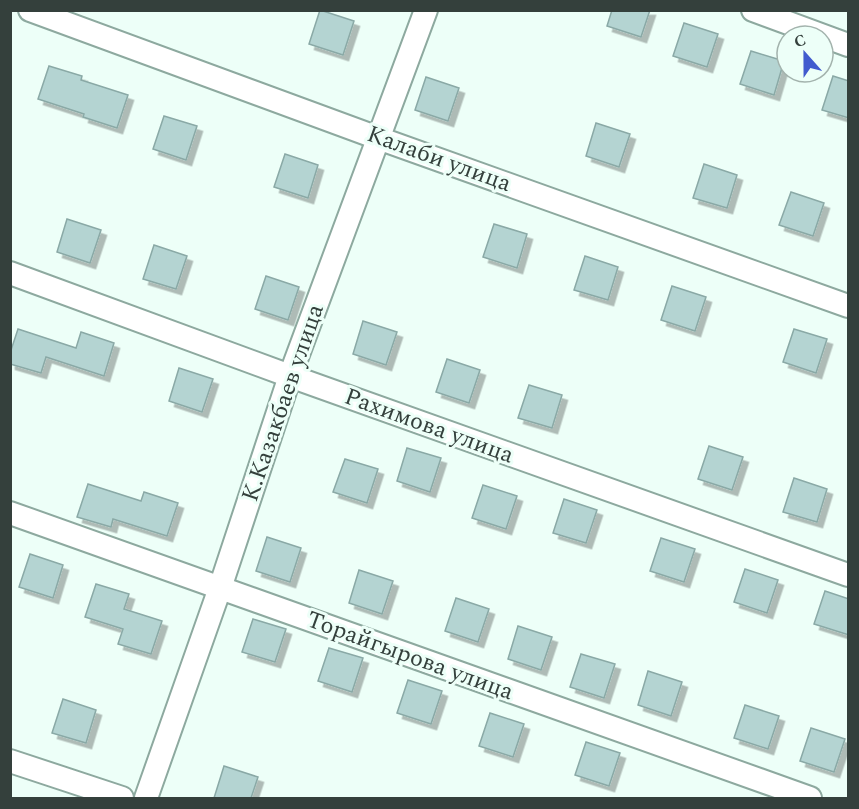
<svg xmlns="http://www.w3.org/2000/svg" width="859" height="809" viewBox="0 0 859 809" font-family="Spectral,serif">
<defs>
<filter id="shadow"><feDropShadow dx="5.5" dy="5.5" stdDeviation="0" flood-color="#0004"/></filter>
</defs>
<rect width="100%" height="100%" fill="#edfff8"/>
<g fill="#b4d4d2" stroke="#8aa9a6" stroke-width="1.5" filter="url(#shadow)">
<polygon points="320,10 354,21 343,55 309,44"/>
<polygon points="612,10 650,10 641,37 607,26"/>
<polygon points="684,23 718,34 707,67 673,56"/>
<polygon points="751,51 784,61 774,95 740,84"/>
<polygon points="49,66 82,76 81,80 128,95 117,128 83,117 84,114 38,99"/>
<polygon points="833,76 849,81 849,118 822,110"/>
<polygon points="426,77 459,88 448,121 415,110"/>
<polygon points="164,116 197,126 186,160 153,149"/>
<polygon points="596,123 630,134 619,167 586,156"/>
<polygon points="285,154 318,165 308,198 274,187"/>
<polygon points="704,164 737,175 727,208 693,198"/>
<polygon points="791,192 824,203 813,236 779,225"/>
<polygon points="67,219 101,230 90,263 57,252"/>
<polygon points="494,224 527,234 517,268 483,257"/>
<polygon points="154,245 187,256 176,289 143,279"/>
<polygon points="585,256 618,267 608,300 574,290"/>
<polygon points="266,276 299,287 288,320 255,309"/>
<polygon points="672,286 706,297 695,331 661,320"/>
<polygon points="363,321 397,332 386,365 353,354"/>
<polygon points="18,329 76,348 81,332 114,343 104,376 46,357 41,373 10,364 10,353"/>
<polygon points="794,329 827,339 816,373 783,362"/>
<polygon points="447,359 480,370 469,403 436,392"/>
<polygon points="179,368 213,379 202,412 169,401"/>
<polygon points="529,385 562,395 552,428 518,418"/>
<polygon points="709,446 743,457 732,490 698,479"/>
<polygon points="407,448 441,458 430,492 397,481"/>
<polygon points="345,459 378,469 367,503 333,492"/>
<polygon points="794,478 827,489 817,522 783,512"/>
<polygon points="88,484 141,501 144,492 178,503 167,536 113,519 111,527 77,517"/>
<polygon points="483,485 517,496 506,529 472,518"/>
<polygon points="564,499 597,510 586,543 553,533"/>
<polygon points="267,537 301,548 290,582 256,571"/>
<polygon points="661,538 695,549 684,582 650,571"/>
<polygon points="30,554 63,565 53,598 19,587"/>
<polygon points="745,569 778,580 767,613 734,602"/>
<polygon points="359,570 393,581 382,614 349,603"/>
<polygon points="96,584 129,594 124,609 162,621 151,654 118,644 123,629 85,617"/>
<polygon points="825,591 849,599 849,635 814,624"/>
<polygon points="456,598 489,609 478,642 445,631"/>
<polygon points="253,619 286,629 275,662 242,652"/>
<polygon points="518,626 552,637 541,670 508,659"/>
<polygon points="329,648 363,658 352,692 318,681"/>
<polygon points="581,654 615,664 604,698 570,687"/>
<polygon points="648,671 682,682 671,716 638,705"/>
<polygon points="408,680 442,691 431,724 397,713"/>
<polygon points="63,699 96,710 86,743 52,733"/>
<polygon points="745,705 779,716 768,749 734,738"/>
<polygon points="490,713 524,724 513,757 479,746"/>
<polygon points="811,728 845,739 834,772 800,761"/>
<polygon points="586,742 620,753 609,786 575,775"/>
<polygon points="224,766 258,777 251,798 214,798"/>
</g>
<g fill="none" stroke-linecap="round" stroke-linejoin="round">
<defs>
<g id="minor">
<polyline points="30,10 378,138 848,306"/>
<polyline points="753,10 848,45"/>
<polyline points="10,273 290,376 848,575"/>
<polyline points="10,513 810,798"/>
<polyline points="10,761 122,798"/>
<polyline points="146,798 220,588 290,376 426,10"/>
</g>
</defs>
<use href="#minor" stroke="#8da99f" stroke-width="26"/>
<use href="#minor" stroke="#fff" stroke-width="22"/>
</g>
<g text-anchor="middle" dominant-baseline="central" stroke-width="6" stroke-linejoin="round" paint-order="stroke">
<g font-size="24" fill="#34403c" stroke="#edfff8">
<text transform="translate(439 159) rotate(20)">Калаби улица</text>
<text transform="translate(283 403) rotate(-71)">К.Казакбаев улица</text>
<text transform="translate(429 426) rotate(20)">Рахимова улица</text>
<text transform="translate(410 656) rotate(20)">Торайгырова улица</text>
</g>
</g>
<rect width="859" height="809" fill="none" stroke="#34403c" stroke-width="24"/>
<g transform="translate(805 54) rotate(339)"><circle r="28" fill="#edfff8" stroke="#a3b3ad" stroke-width="1.5"/>
<path d="M0-4.5L10 22L0 15L-10 22Z" fill="#415bce"/>
<text y="-9" font-size="16" font-weight="bold" text-anchor="middle" fill="#34403c">С</text>
</g>
</svg>
